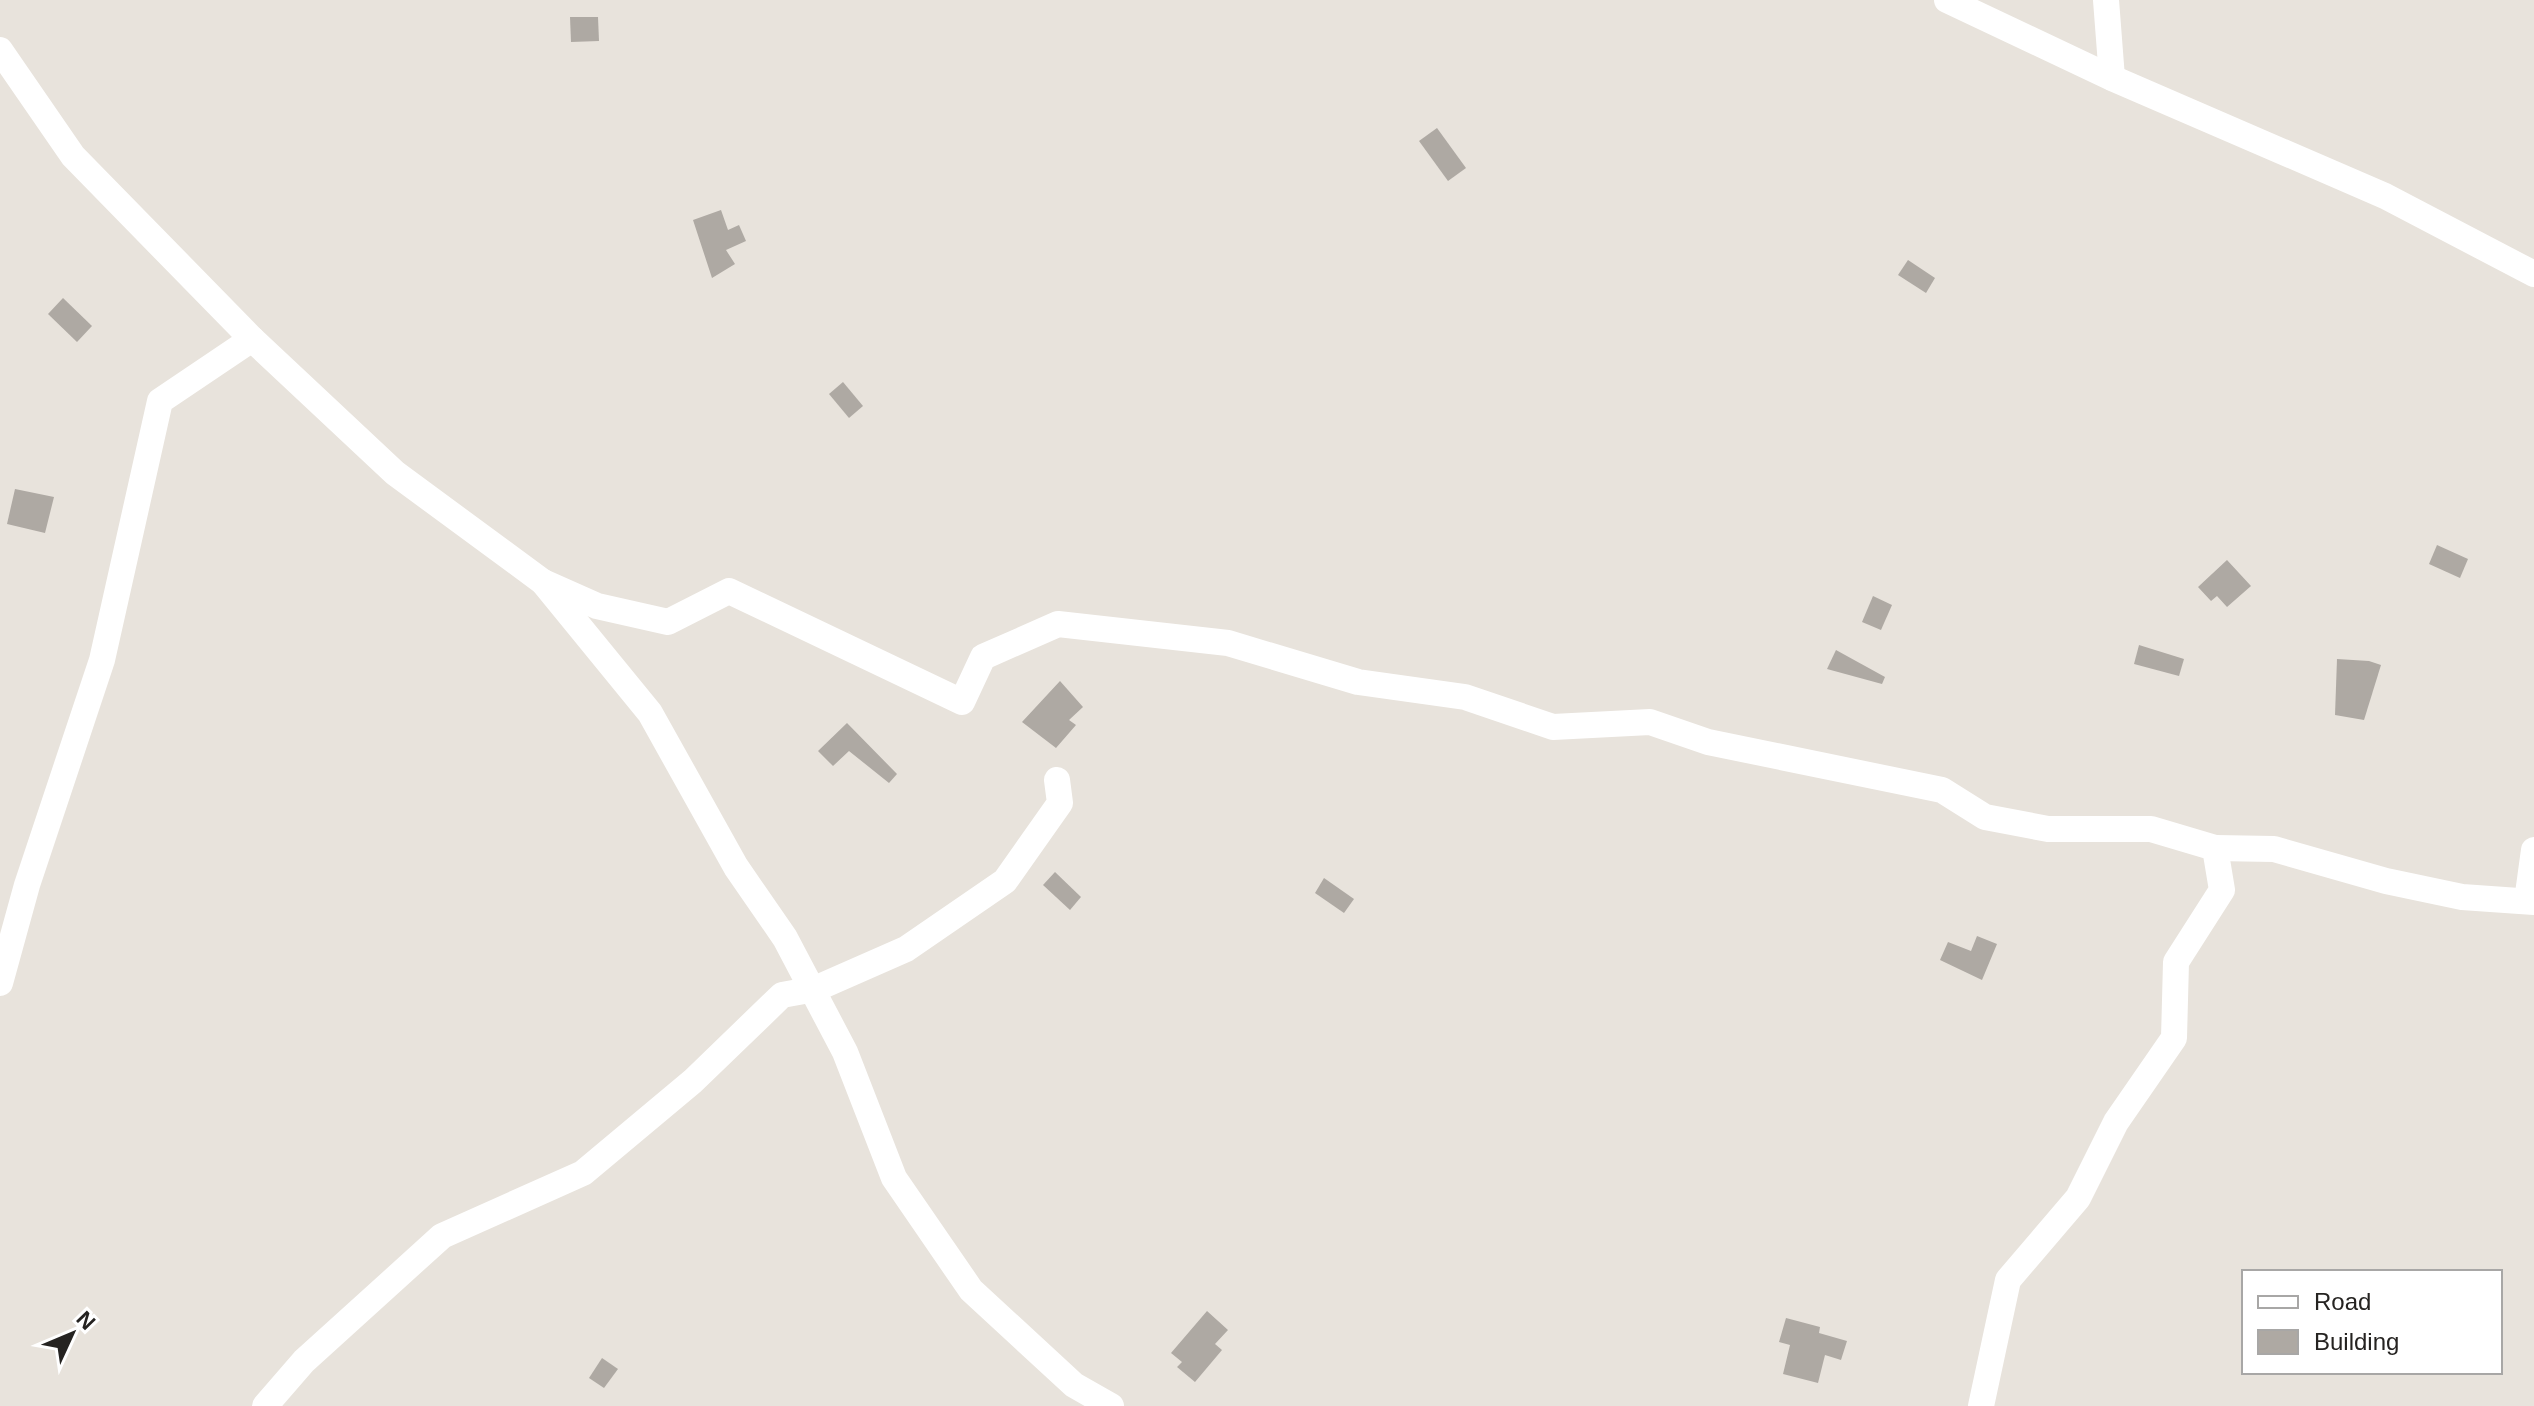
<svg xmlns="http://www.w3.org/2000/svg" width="2534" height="1406" viewBox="0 0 2534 1406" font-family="Arial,sans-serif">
<rect width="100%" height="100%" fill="#e8e3dc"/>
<g fill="#aea9a3">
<polygon points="570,17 598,17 599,41 571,42"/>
<polygon points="1437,128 1466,168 1448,181 1419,141"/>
<polygon points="721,210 728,230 739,225 746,241 726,250 735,264 712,278 693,220"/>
<polygon points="1908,260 1935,278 1926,293 1898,275"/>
<polygon points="63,298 92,326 77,342 48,314"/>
<polygon points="843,382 863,406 849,418 829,394"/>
<polygon points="15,489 54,497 45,533 7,524"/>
<polygon points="2437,545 2468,559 2460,578 2429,564"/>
<polygon points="2227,560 2251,586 2227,607 2217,596 2211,601 2198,587"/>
<polygon points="1873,596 1892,605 1881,630 1862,622"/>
<polygon points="2139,645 2184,659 2179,676 2134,664"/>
<polygon points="1836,650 1885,677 1882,684 1827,669"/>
<polygon points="2337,659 2369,661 2381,665 2364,720 2335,715"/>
<polygon points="1060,681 1083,707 1069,720 1076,725 1056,748 1022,722"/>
<polygon points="847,723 897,774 889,783 849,751 833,766 818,751"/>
<polygon points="1055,872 1081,897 1070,910 1043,885"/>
<polygon points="1324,878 1354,899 1344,913 1315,893"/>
<polygon points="1977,936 1997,944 1982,980 1940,960 1948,942 1971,951"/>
<polygon points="1207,1311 1228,1330 1215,1344 1222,1350 1195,1382 1177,1367 1182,1362 1171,1353"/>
<polygon points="1786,1318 1820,1327 1819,1333 1847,1341 1841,1360 1825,1355 1818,1383 1783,1374 1790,1345 1779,1342"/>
<polygon points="602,1358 618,1369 604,1388 589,1378"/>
</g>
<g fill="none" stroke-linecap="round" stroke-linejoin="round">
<g stroke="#fff" stroke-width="26">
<polyline points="1947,0 2112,78 2385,196 2534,274"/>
<polyline points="2106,0 2112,78"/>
<polyline points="0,50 73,156 252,339 395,473 543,582 650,713 736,867 785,938 845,1052 894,1178 971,1290 1074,1385 1111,1406"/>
<polyline points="543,582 597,606 668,622 729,591 962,702 983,657 1058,624 1228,643 1358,682 1465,697 1553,727 1650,722 1708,742 1942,790 1985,817 2048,829 2151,829 2215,848 2222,890 2176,962 2174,1038 2116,1122 2078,1198 2008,1280 1981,1406"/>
<polyline points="2215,848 2274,849 2386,881 2462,897 2534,902"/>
<polyline points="2527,901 2534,850"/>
<polyline points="0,983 27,885 102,660 160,401 252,339"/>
<polyline points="265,1406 304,1361 442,1236 583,1173 693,1081 782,995 815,989 906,949 1005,881 1060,803 1057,780"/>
</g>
</g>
<rect x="2242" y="1270" width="260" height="104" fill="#ffffff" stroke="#a8a7a6" stroke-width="2"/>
<rect x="2258" y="1296" width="40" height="12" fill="#ffffff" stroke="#a8a7a6" stroke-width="2"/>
<text x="2314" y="1310" font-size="24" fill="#252321">Road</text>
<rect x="2258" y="1330" width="40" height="24" fill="#aea9a3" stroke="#a8a7a6" stroke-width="2"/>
<text x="2314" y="1350" font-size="24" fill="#252321">Building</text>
<g transform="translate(72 1334) rotate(46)" stroke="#ffffff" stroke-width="6" paint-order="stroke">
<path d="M0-6L14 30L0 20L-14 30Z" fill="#252321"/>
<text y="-12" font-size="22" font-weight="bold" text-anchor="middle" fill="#252321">N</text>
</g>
</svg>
